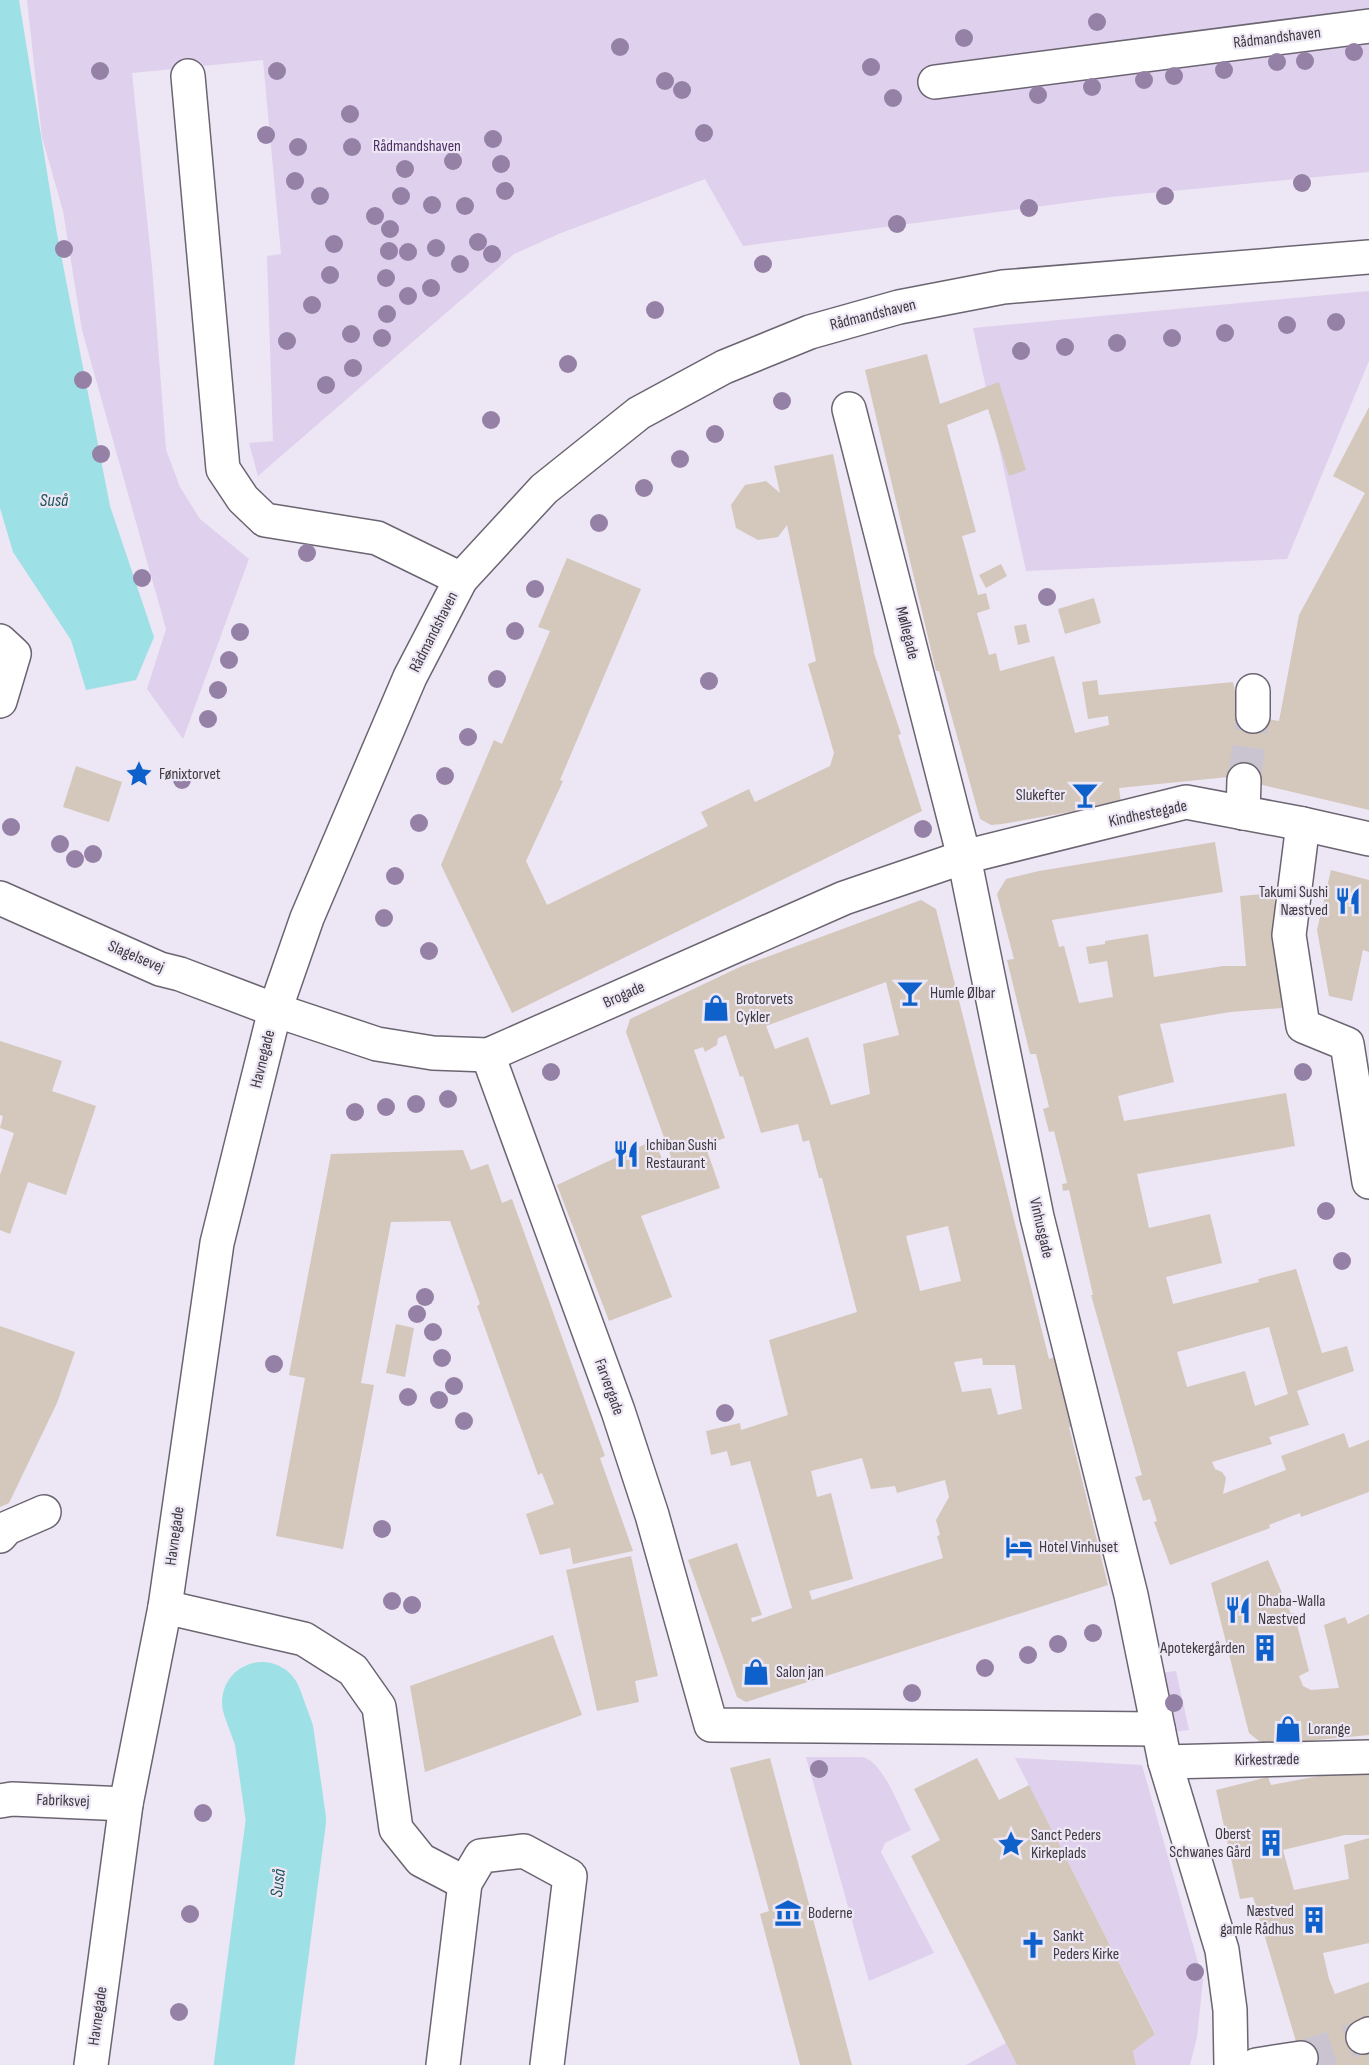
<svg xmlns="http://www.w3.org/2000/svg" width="1369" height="2065" viewBox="0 0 1369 2065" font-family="'Sofia Sans Condensed',sans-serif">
<rect width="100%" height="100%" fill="#ede6f4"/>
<g fill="#dfd0ed">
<polygon points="27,0 1369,0 1369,172 1110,197 743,246 705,179 561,233 514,254 258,476 249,443 273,441 267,256 281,254 263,60 132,73 152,267 166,450 180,487 200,519 249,559 183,739 147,689 166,629 82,330 63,211 42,137"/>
<polygon points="1369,291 1369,361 1287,559 1026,571 973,328"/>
<polygon points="1176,1671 1189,1730 1172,1732 1159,1673"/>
<path d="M806,1757H862C883,1760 901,1812 911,1830L885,1843L881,1852L934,1953L869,1981Z"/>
<polygon points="1015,1758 1142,1765 1203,1980 1197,2037 1190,2065 1136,2065 1133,2051 1155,2033"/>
<polygon points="1006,2043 1017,2065 966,2065"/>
</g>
<polygon fill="#9de0e5" points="0,0 19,0 57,234 110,506 154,637 136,680 86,690 71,640 13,552 0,508"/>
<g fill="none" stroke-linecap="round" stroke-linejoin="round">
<polyline stroke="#9de0e5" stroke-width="80" points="254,2065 286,1820 274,1735 262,1702"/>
</g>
<g fill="#d4c8bc" fill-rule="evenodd">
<polygon points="927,354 940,404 999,382 1026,470 1009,476 988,409 947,425 976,532 962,536 978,595 986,593 990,609 977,613 989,655 996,653 1000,671 1054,656 1075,733 1109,725 1108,716 1088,719 1082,682 1097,680 1099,695 1233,682 1240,714 1279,721 1299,615 1365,493 1333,476 1369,407 1369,810 1228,777 1119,788 1121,803 1002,824 991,825 980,819 939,671 936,671 865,370"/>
<polygon points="833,454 874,650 873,650 901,734 898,735 922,811 512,1013 441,865 494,740 502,744 550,631 538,627 567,558 641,589 560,780 563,781 526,861 547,905 708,826 701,812 749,789 755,802 830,766 834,753 808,664 816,661 787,525 778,537 758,540 736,528 731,505 745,485 766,481 780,493 774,466"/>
<polygon points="1001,564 1007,576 986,588 979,575"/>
<polygon points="1094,598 1101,623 1065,634 1058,609"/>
<polygon points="1026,624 1030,642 1018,645 1014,626"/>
<polygon points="76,766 122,782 109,822 63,807"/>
<path d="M1215,842L1223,892L1052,920L1059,947L1064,946L1079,1003L1113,997L1107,961L1089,964L1086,947L1105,944V941L1148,934L1154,977L1223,966H1246L1240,896L1274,893L1283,1008L1230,1012L1160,1024L1174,1082L1118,1096L1124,1121L1286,1093L1295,1146L1137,1174L1149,1228L1210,1214L1222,1263L1166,1277L1173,1304L1259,1282L1258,1279L1296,1269L1322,1353L1347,1346L1354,1371L1297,1391L1309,1425L1269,1437L1272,1444L1212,1462L1215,1469L1222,1472L1226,1478L1223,1494L1286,1470L1281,1456L1344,1433L1349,1448L1369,1440V1492L1301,1517L1300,1513L1269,1525L1270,1528L1170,1565L1154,1522L1157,1521L1150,1499L1143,1501L1135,1477L1142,1475L1091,1295H1093L1069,1190L1063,1191L1062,1184L1067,1183L1054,1131L1049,1132L1043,1109L1049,1107L1036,1054H1030L1007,960L1014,959L997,894L1006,879L1039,871ZM1269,1327L1288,1394L1255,1406L1245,1371L1187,1387L1177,1352Z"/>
<polygon points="1331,870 1369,880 1369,952 1363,950 1352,1001 1329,996 1317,930"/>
<path d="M921,900L936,909L1049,1359L1056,1357L1073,1426L1069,1427L1108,1585L746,1702L737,1697L688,1560L737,1543L762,1615L751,1618L752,1622L792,1608L750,1461L731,1466L727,1451L711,1455L706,1431L740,1423L741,1430L788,1415L769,1340L857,1312L822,1178H819L809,1140L803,1142L798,1124L761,1133L743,1076L740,1077L726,1035L718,1038L717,1045L705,1052L703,1047L694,1050L725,1138L705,1145L720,1188L641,1216L672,1297L609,1321L557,1185L654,1140L663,1161L671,1157L626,1032L630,1019L742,966ZM886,982L899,1035L863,1044L870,1094L831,1105L808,1037L775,1049L766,1026ZM948,1226L961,1281L920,1291L906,1236ZM982,1358L983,1365H1015L1022,1409L998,1415L991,1388L962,1392L954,1362ZM862,1458L871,1489L895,1486L897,1493L945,1480L949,1497L936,1520L940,1535L937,1536L943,1558L812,1600L809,1591L853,1579L831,1493L817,1497L811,1471Z"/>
<polygon points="0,1041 62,1061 52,1091 96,1106 66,1195 28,1182 10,1234 0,1230 0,1175 14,1133 0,1128 3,1116 0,1115"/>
<polygon points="463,1150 471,1170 488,1164 502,1203 512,1199 605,1456 600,1458 633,1551 573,1564 570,1548 540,1555 526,1514 554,1504 542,1473 538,1475 477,1306 480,1304 450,1221 391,1222 361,1383 374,1385 343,1549 276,1536 305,1378 289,1375 331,1154"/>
<polygon points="396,1324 414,1328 405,1377 386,1373"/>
<polygon points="0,1326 75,1352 57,1403 9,1503 0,1507"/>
<polygon points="631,1556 658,1676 635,1681 639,1702 597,1711 566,1570"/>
<polygon points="1268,1560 1291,1614 1294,1613 1309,1671 1299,1676 1303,1686 1311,1690 1339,1688 1324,1625 1345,1617 1348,1624 1369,1614 1369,1735 1264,1745 1249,1733 1211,1583"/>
<polygon points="553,1635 582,1715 425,1772 410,1686"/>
<polygon points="770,1758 852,2065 800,2065 760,1914 769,1911 730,1768"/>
<polygon points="977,1758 999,1800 1029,1785 1155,2034 1133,2051 1136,2065 1017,2065 911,1856 940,1840 914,1789"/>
<polygon points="1369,1772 1369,1835 1345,1835 1283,1850 1294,1890 1349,1879 1344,1845 1369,1838 1369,1943 1323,1953 1329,1979 1335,1994 1369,1982 1369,2019 1363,2037 1369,2053 1369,2065 1303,2065 1253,1897 1240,1899 1216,1790 1268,1777 1271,1785 1330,1774"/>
</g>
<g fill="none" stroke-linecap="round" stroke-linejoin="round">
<g stroke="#cac4d0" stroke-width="33" stroke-dasharray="33 16" stroke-linecap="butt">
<polyline points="1244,780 1253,716"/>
<polyline points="1301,2058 1363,2037"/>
</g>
<defs>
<g id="minor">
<polyline points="188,76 223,469 243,499 265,520 377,538 461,579"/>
<polyline points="935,82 1369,26"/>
<polyline points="849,409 964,857 1037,1217 1131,1595 1165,1762 1222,1950 1230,2010 1231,2065"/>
<polyline points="0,641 14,654 0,701"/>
<polyline points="1253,716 1253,691"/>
<polyline points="1243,813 1244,780"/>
<polyline points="1303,824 1289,935 1303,1026 1347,1044 1369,1182"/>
<polyline points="0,898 160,969 180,974 275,1010 377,1044 433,1053 488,1055 844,898 964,857 1186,802 1303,824 1369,839"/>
<polyline points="488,1055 618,1411 652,1515 711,1725 1158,1729"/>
<polyline points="0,1536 7,1528 44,1512"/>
<polyline points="165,1607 304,1639 353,1670 379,1707 396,1829 421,1860 465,1883"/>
<polyline points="1165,1762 1369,1757"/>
<polyline points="0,1801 12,1799 126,1804"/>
<polyline points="1363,2037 1369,2034"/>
<polyline points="443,2065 465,1883 481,1856 524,1851 570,1876 547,2065"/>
<polyline points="1256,2065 1301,2058"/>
</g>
<polyline id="major" points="91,2065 126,1804 165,1607 217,1243 247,1122 275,1010 307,918 410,677 461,579 544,489 639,413 724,367 810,332 899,307 1003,287 1369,257"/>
</defs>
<use href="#minor" stroke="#6b6471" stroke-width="36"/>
<use href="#major" stroke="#6b6471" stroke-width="36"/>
<use href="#minor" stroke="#fff" stroke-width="33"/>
<use href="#major" stroke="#fff" stroke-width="33"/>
</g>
<g fill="#9681a6">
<circle cx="1097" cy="22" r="9"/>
<circle cx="964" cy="38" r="9"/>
<circle cx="620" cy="47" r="9"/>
<circle cx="1354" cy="52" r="9"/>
<circle cx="1305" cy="61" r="9"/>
<circle cx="1277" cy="62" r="9"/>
<circle cx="871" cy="67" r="9"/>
<circle cx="1224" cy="70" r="9"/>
<circle cx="100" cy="71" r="9"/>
<circle cx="277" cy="71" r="9"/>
<circle cx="1174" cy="76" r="9"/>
<circle cx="1144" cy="80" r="9"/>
<circle cx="665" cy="81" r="9"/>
<circle cx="1092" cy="87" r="9"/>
<circle cx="682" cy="90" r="9"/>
<circle cx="1038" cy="95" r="9"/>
<circle cx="893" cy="98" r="9"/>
<circle cx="350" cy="114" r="9"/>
<circle cx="704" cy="133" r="9"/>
<circle cx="266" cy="135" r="9"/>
<circle cx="493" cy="139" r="9"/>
<circle cx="298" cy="147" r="9"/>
<circle cx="352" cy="147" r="9"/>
<circle cx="453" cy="161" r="9"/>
<circle cx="501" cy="164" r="9"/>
<circle cx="405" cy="169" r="9"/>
<circle cx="295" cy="181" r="9"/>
<circle cx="1302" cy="183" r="9"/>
<circle cx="505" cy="191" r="9"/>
<circle cx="320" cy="196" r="9"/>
<circle cx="401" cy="196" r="9"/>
<circle cx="1165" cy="196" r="9"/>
<circle cx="432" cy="205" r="9"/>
<circle cx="465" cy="206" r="9"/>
<circle cx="1029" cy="208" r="9"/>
<circle cx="375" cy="216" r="9"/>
<circle cx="897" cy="224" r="9"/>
<circle cx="390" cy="229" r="9"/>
<circle cx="478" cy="242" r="9"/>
<circle cx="334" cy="244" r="9"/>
<circle cx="436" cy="248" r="9"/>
<circle cx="64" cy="249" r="9"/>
<circle cx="389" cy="251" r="9"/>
<circle cx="408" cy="252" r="9"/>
<circle cx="492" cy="254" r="9"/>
<circle cx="460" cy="264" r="9"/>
<circle cx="763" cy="264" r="9"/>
<circle cx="330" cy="275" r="9"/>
<circle cx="386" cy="278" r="9"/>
<circle cx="431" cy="288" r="9"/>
<circle cx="408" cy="296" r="9"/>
<circle cx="312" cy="305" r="9"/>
<circle cx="655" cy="310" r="9"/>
<circle cx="387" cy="314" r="9"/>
<circle cx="1336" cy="322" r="9"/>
<circle cx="1287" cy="325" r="9"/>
<circle cx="1225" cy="333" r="9"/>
<circle cx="351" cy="334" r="9"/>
<circle cx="382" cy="338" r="9"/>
<circle cx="1172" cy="338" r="9"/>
<circle cx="287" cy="341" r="9"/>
<circle cx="1117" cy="343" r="9"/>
<circle cx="1065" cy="347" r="9"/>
<circle cx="1021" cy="351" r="9"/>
<circle cx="568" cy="364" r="9"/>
<circle cx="353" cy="368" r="9"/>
<circle cx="83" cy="380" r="9"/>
<circle cx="326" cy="385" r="9"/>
<circle cx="782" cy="401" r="9"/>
<circle cx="491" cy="420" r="9"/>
<circle cx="715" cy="434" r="9"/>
<circle cx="101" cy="454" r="9"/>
<circle cx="680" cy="459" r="9"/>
<circle cx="644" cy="488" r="9"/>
<circle cx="599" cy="523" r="9"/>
<circle cx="307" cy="553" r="9"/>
<circle cx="142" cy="578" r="9"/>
<circle cx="535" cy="589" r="9"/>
<circle cx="1047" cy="597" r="9"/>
<circle cx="515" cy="631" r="9"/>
<circle cx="240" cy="632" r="9"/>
<circle cx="229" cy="660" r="9"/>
<circle cx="497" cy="679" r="9"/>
<circle cx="709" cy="681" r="9"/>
<circle cx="218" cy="690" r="9"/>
<circle cx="208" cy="719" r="9"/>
<circle cx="468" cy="737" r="9"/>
<circle cx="445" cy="776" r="9"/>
<circle cx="182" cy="780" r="9"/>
<circle cx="419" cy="823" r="9"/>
<circle cx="11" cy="827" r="9"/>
<circle cx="923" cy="829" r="9"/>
<circle cx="60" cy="844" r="9"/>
<circle cx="93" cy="854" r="9"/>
<circle cx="75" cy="859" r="9"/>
<circle cx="395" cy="876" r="9"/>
<circle cx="384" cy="918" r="9"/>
<circle cx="429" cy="951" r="9"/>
<circle cx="551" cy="1072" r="9"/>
<circle cx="1303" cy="1072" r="9"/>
<circle cx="448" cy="1099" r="9"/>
<circle cx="416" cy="1104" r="9"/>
<circle cx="386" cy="1107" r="9"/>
<circle cx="355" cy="1112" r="9"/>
<circle cx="1326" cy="1211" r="9"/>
<circle cx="1342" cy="1261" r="9"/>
<circle cx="425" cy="1297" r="9"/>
<circle cx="417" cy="1314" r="9"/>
<circle cx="433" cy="1332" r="9"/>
<circle cx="442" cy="1358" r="9"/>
<circle cx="274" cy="1364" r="9"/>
<circle cx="454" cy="1386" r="9"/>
<circle cx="408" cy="1397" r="9"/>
<circle cx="439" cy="1400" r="9"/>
<circle cx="725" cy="1413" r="9"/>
<circle cx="464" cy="1421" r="9"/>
<circle cx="382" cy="1529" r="9"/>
<circle cx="392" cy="1601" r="9"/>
<circle cx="412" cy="1605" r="9"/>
<circle cx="1093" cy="1633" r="9"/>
<circle cx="1058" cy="1644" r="9"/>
<circle cx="1028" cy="1655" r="9"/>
<circle cx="985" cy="1668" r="9"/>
<circle cx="912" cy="1693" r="9"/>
<circle cx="1174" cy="1703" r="9"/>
<circle cx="819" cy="1769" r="9"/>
<circle cx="203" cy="1813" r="9"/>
<circle cx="190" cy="1914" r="9"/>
<circle cx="1195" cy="1972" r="9"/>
<circle cx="179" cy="2012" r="9"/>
</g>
<defs>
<symbol id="sight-bare" viewBox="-9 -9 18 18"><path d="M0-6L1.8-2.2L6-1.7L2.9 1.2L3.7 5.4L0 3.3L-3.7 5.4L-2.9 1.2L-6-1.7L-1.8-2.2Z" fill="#0e60ca" stroke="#ede6f4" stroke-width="2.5" paint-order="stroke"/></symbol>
<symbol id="bar-bare" viewBox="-9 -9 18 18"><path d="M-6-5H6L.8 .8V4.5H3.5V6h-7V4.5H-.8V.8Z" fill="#0e60ca" stroke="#ede6f4" stroke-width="2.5" paint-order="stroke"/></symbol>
<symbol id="restaurant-bare" viewBox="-9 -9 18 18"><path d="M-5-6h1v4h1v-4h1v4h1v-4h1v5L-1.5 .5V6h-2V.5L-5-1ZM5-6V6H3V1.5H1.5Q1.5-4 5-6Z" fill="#0e60ca" stroke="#ede6f4" stroke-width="2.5" paint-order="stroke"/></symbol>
<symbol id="shop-bare" viewBox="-9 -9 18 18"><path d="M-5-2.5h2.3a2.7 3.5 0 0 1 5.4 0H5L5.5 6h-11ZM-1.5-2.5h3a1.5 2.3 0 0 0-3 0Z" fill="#0e60ca" stroke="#ede6f4" stroke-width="2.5" paint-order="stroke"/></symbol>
<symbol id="hotel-bare" viewBox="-9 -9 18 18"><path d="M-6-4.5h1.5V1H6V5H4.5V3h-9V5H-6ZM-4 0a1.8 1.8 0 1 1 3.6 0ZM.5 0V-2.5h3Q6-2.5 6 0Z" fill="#0e60ca" stroke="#ede6f4" stroke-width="2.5" paint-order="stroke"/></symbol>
<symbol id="building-bare" viewBox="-9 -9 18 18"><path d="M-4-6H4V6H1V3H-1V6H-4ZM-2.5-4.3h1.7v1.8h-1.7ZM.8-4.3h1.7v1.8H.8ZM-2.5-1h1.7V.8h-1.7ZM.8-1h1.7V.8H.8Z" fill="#0e60ca" stroke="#ede6f4" stroke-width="2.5" paint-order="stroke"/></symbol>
<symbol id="museum-bare" viewBox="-9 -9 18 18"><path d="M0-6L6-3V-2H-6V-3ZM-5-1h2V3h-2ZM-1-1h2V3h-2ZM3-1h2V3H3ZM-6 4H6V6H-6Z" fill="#0e60ca" stroke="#ede6f4" stroke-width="2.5" paint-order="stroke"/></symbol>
<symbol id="church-bare" viewBox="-9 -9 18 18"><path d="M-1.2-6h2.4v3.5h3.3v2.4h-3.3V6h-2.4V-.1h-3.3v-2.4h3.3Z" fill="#0e60ca" stroke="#ede6f4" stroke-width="2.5" paint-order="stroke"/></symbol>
</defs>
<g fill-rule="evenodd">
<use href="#sight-bare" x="120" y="755" width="38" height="38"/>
<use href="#bar-bare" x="1066" y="776" width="38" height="38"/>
<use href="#restaurant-bare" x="1329" y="882" width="38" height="38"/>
<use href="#bar-bare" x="891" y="974" width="38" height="38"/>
<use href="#shop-bare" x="697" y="989" width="38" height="38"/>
<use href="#restaurant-bare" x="607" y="1135" width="38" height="38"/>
<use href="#hotel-bare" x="1000" y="1528" width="38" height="38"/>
<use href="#restaurant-bare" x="1219" y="1591" width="38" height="38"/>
<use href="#building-bare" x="1246" y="1629" width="38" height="38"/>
<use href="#shop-bare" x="737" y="1653" width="38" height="38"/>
<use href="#shop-bare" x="1269" y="1710" width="38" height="38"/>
<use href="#building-bare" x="1252" y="1824" width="38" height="38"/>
<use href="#sight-bare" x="992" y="1825" width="38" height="38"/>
<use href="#museum-bare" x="769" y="1894" width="38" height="38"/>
<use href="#building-bare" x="1295" y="1901" width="38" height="38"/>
<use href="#church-bare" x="1014" y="1926" width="38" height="38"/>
</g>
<g text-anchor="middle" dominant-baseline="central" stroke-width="4.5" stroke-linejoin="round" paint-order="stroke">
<g font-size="16" fill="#3d3a40" stroke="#ede6f4">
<text transform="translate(1277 38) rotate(-7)">Rådmandshaven</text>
<text transform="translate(873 315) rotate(-14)">Rådmandshaven</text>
<text transform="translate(434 632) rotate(-63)">Rådmandshaven</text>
<text transform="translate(907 633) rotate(76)">Møllegade</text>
<text transform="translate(1148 814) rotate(-12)">Kindhestegade</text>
<text transform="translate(136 957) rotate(23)">Slagelsevej</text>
<text transform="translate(624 995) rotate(-24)">Brogade</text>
<text transform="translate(263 1059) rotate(-76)">Havnegade</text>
<text transform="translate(1041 1228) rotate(77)">Vinhusgade</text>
<text transform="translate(609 1387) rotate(70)">Farvergade</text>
<text transform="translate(175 1536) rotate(-82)">Havnegade</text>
<text transform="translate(1267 1760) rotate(-1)">Kirkestræde</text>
<text transform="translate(63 1801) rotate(2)">Fabriksvej</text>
<text transform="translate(98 2016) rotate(-82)">Havnegade</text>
</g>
<g font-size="16" fill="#4e2e66" stroke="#ede6f4">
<text x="417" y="146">Rådmandshaven</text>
</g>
<g font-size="16" fill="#3d3a40" stroke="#ede6f4" text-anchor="start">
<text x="159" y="774">Fønixtorvet</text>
<text x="1065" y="795" text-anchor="end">Slukefter</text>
<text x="1328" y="892" text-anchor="end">Takumi Sushi<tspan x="1328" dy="18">Næstved</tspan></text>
<text x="930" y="993">Humle Ølbar</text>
<text x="736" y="999">Brotorvets<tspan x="736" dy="18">Cykler</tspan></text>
<text x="646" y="1145">Ichiban Sushi<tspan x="646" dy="18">Restaurant</tspan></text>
<text x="1039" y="1547">Hotel Vinhuset</text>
<text x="1258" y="1601">Dhaba-Walla<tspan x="1258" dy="18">Næstved</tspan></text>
<text x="1245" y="1648" text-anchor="end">Apotekergården</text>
<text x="776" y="1672">Salon jan</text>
<text x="1308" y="1729">Lorange</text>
<text x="1251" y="1834" text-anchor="end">Oberst<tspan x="1251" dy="18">Schwanes Gård</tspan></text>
<text x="1031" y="1835">Sanct Peders<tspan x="1031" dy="18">Kirkeplads</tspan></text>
<text x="1294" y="1911" text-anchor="end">Næstved<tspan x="1294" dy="18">gamle Rådhus</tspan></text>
<text x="808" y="1913">Boderne</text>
<text x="1053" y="1936">Sankt<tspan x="1053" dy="18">Peders Kirke</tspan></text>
</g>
<g font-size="18" font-style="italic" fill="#1d565a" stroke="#ede6f4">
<text x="54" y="500">Suså</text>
<text transform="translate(278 1883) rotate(-83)">Suså</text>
</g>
</g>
</svg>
